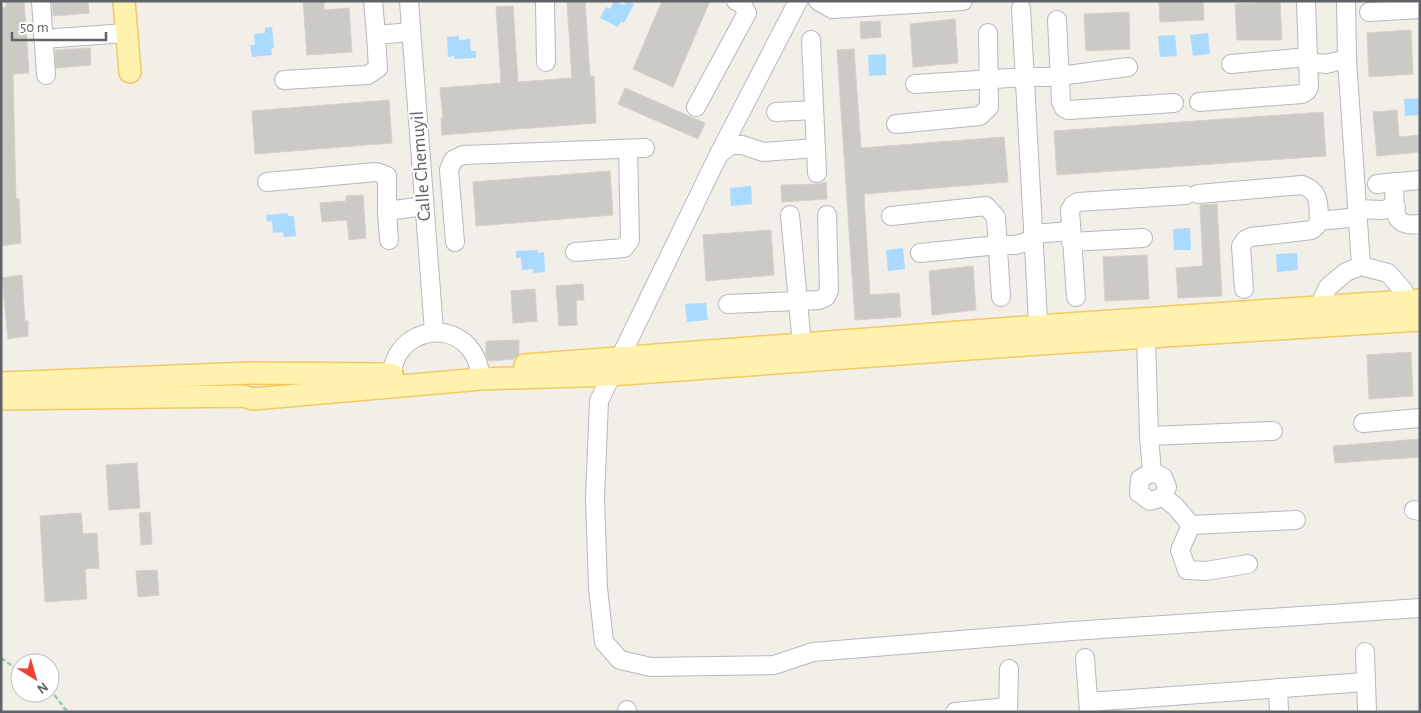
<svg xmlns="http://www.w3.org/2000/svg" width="1421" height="713" viewBox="0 0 1421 713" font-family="'Alegreya Sans',sans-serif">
<rect width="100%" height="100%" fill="#f1efe8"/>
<g fill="#aadaff">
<polygon points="614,1 625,5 627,1 634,4 624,23 621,22 618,27 600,18 606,7 610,9"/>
<polygon points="272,27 274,48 271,49 272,55 252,57 250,45 255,45 254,34 265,33 265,28"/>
<polygon points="1208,33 1210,54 1193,56 1190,35"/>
<polygon points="1175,35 1177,56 1160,57 1158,36"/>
<polygon points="459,36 459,40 470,39 471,51 476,51 476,58 455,59 454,56 448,57 447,37"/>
<polygon points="886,54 886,75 869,76 868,55"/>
<polygon points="1420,98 1420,115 1405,116 1404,99"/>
<polygon points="751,186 752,204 731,206 730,188"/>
<polygon points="288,213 288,216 294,216 296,236 284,237 283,232 273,233 272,221 267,222 266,215"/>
<polygon points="1190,228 1191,250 1174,250 1173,229"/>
<polygon points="903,248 905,269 888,271 886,250"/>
<polygon points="537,250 538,253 544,252 545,272 533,273 533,269 522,270 521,258 516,258 516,251"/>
<polygon points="1297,253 1298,270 1277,272 1276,254"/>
<polygon points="706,303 708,320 687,322 685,304"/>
</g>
<g fill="#cccac5" stroke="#d6d1c6">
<polygon points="6,1 24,1 29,73 13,74 16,199 19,199 21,243 1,246 1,8 6,7"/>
<polygon points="52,1 88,1 89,13 53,16"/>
<polygon points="303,1 324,1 324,10 349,8 352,52 307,55"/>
<polygon points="567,1 585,1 590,76 594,76 596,123 442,135 441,118 443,118 440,88 501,83 496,7 513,6 518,82 572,78"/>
<polygon points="662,1 710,1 673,87 633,69"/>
<polygon points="1175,1 1203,1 1204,20 1160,22 1159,2"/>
<polygon points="1280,2 1282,40 1237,40 1235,4"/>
<polygon points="1129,12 1130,49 1086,51 1084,14"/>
<polygon points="955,19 958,63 913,67 910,24"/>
<polygon points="880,21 881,37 861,39 860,22"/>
<polygon points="1411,30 1413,74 1369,77 1367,33"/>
<polygon points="90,48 91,65 56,68 55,50"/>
<polygon points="854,49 861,148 1004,137 1008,182 864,194 870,295 899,293 901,317 855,320 837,50"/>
<polygon points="625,88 705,123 698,139 618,104"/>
<polygon points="389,100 392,143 255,154 252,111"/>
<polygon points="1397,110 1399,137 1420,135 1420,152 1377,156 1373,112"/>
<polygon points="1323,112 1326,156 1057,175 1054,131"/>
<polygon points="610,171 613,215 476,226 473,182"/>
<polygon points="826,182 827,199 782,202 781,185 818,184"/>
<polygon points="363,195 366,238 349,240 347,220 322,222 320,203 346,201 346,196"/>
<polygon points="1217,204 1222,296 1178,298 1176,268 1203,266 1200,205"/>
<polygon points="771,230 774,275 706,281 703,235"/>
<polygon points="1147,255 1149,299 1105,301 1103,257"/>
<polygon points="973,266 976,310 932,315 929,271"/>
<polygon points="22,275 25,321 28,321 28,336 8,339 2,278"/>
<polygon points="583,284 584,300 576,300 577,325 559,326 556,286"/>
<polygon points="535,289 537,321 513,323 511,291"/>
<polygon points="519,340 519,354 514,359 489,361 486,356 486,341"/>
<polygon points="1411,352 1413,396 1369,399 1367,355"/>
<polygon points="1420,439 1420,457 1335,463 1333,446"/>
<polygon points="137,463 140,508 109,510 106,465"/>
<polygon points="150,512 152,544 141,545 139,513"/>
<polygon points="81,513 83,534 97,533 99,568 85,569 87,599 45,602 40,516"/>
<polygon points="157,570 159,595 138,597 136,571"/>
</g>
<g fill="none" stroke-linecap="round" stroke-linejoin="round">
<defs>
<g id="minor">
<polyline points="41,1 46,75"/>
<polyline points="373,1 376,35"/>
<polyline points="409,1 434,331"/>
<polyline points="545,1 546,62"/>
<polyline points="798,1 719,154 599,401 595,498 598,588 604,642 620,660 651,667 774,665 813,652 1072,631 1420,608"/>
<polyline points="818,1 832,9 963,1"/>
<polyline points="1346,1 1347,59 1361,266"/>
<polyline points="1021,8 1039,339"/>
<polyline points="1369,12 1420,9"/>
<polyline points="1057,20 1061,102 1064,108 1068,110 1174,103"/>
<polyline points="43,39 126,33"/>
<polyline points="811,40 817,173"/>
<polyline points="1308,62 1326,64 1347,59"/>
<polyline points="1231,64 1308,57"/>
<polyline points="284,80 368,75 378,68 376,35 411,32"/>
<polyline points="915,84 1025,77 1052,77 1128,67"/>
<polyline points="1199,102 1302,94 1307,91 1309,87 1306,2"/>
<polyline points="696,107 747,13 742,4 736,1"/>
<polyline points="776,112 814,110"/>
<polyline points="896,124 980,116 989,107 988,33"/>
<polyline points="719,154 731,145 742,145 763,152 816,148"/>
<polyline points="267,182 376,172 387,176 387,211"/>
<path d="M1394,182C1396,206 1388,228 1420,224"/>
<polyline points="1377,184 1420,180"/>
<path d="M1198,194L1302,185C1321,192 1318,203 1319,221"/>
<polyline points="1357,209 1382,210 1396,207"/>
<polyline points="790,215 803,356"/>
<polyline points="891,216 986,206 996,217 1001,297"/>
<polyline points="1033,234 1071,231"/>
<polyline points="389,240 387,211 424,206"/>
<polyline points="455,242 449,170 453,160 463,155 645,148"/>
<polyline points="1071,242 1143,238"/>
<polyline points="575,252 624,248 630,240 628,149"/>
<polyline points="920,253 998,245 1015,245 1033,240"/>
<polyline points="1244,289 1241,246 1245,240 1251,237 1312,230 1316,226 1319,221 1358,217"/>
<polyline points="1076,297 1070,210 1073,205 1078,202 1186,195"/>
<polyline points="728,304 819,300 826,297 829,290 827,215"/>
<polyline points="1318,319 1319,307 1328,287 1346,272 1361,266 1388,273 1403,290 1409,301 1410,313"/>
<polyline points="1146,338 1149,436 1152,472"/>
<path d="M389,386C391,376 392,365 397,356C412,328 452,324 471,350C478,359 480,369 481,379"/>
<polyline points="1363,423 1420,418"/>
<polyline points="1149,436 1273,431"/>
<polygon points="1152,472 1163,477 1167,487 1163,497 1150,501 1139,493 1140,479"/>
<polyline points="1163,497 1175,506 1191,525 1296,520"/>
<polyline points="1414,510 1420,511"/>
<polyline points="1191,525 1180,550 1187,570 1206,571 1248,564"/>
<polyline points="1365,652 1367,712"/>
<polyline points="1085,658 1089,712"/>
<polyline points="1278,688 1279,712"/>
<polyline points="1089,702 1365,682"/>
<polyline points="627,710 627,712"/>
<polyline points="955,712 1008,707"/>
<polyline points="1008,712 1009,669"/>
</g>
<g id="major">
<polyline points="124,1 130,72"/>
<polyline points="525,365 1038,326 1420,300"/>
<polyline points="1,383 249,373 392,374"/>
<polyline points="1,399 243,396 253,399 481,379 610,375 1039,344 1420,320"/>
</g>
</defs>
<use href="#minor" stroke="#b5b8bc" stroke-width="20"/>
<use href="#major" stroke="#f2c960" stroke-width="24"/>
<g stroke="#9cc7a9" stroke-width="2.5" stroke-dasharray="5 2.5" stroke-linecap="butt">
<polyline points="1,658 11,665 20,668"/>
<polyline points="50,689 65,709 69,712"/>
</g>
<use href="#minor" stroke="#fff" stroke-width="18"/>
<use href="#major" stroke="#fff2af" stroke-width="21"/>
</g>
<g text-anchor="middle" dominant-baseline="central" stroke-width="4" stroke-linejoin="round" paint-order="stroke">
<g font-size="19" fill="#5f6368" stroke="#fff">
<text transform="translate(421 166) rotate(-94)">Calle Chemuyil</text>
</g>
</g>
<rect width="1421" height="713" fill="none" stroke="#5f6368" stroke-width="5"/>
<g transform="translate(35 678) rotate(143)"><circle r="24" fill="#ffffff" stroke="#bfc1c3"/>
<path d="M0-4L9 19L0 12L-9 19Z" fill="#ea4335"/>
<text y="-8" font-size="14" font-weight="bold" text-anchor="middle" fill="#5f6368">N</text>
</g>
<path d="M12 32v8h94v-8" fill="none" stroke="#5f6368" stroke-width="2.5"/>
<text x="20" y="32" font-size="15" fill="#5f6368" stroke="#ffffff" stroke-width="4" paint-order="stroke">50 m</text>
</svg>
